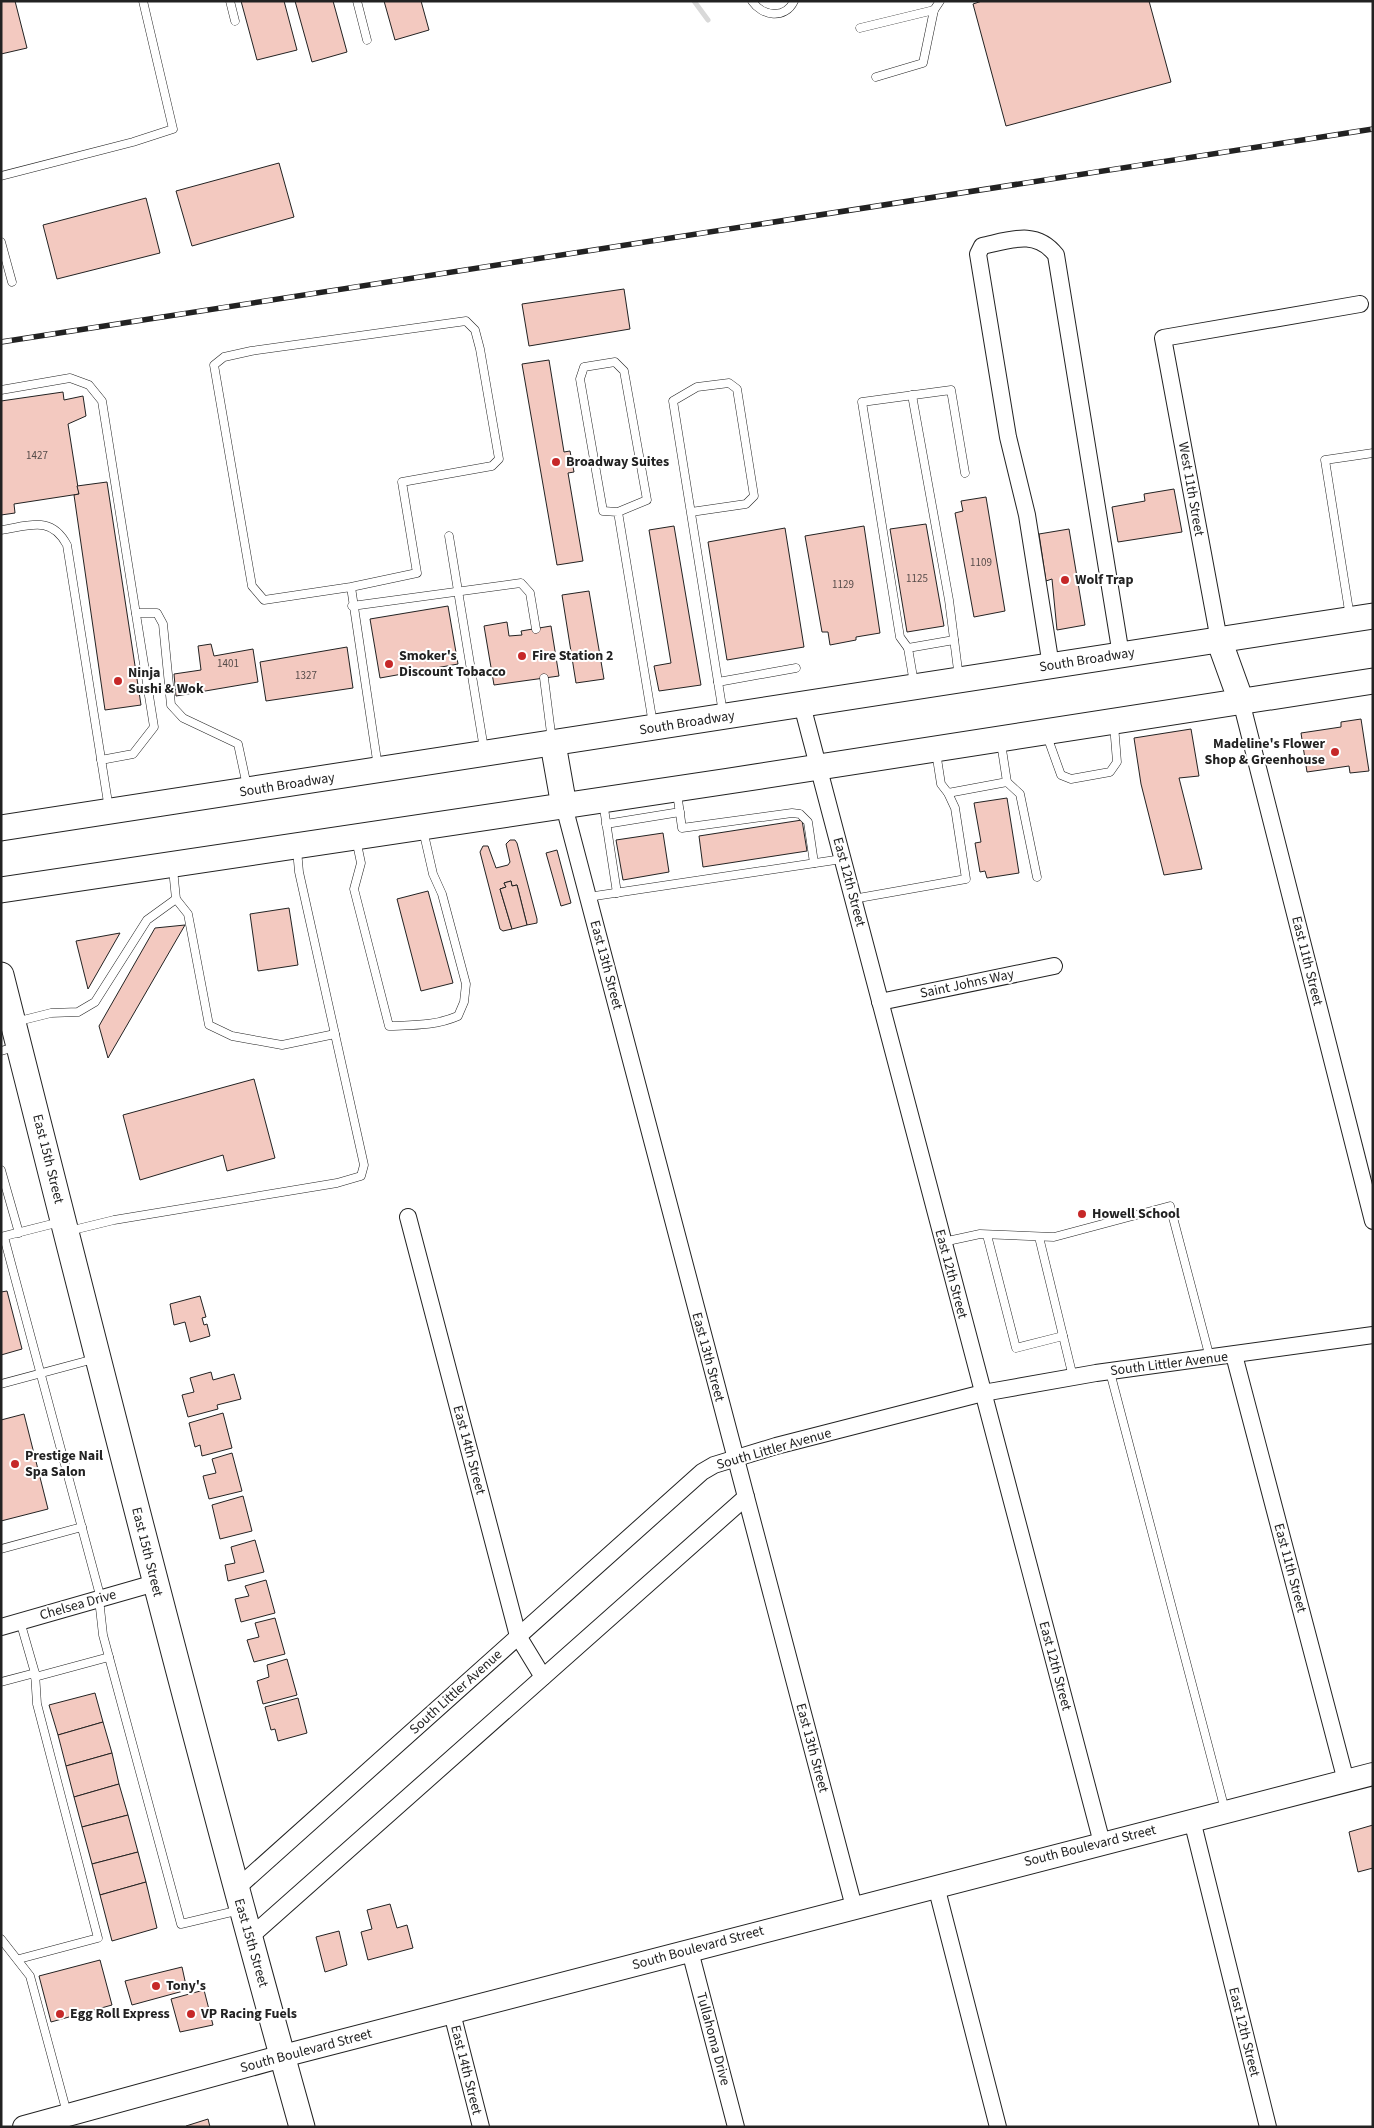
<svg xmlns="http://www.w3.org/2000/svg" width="1374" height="2128" viewBox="0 0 1374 2128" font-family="'Source Sans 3',sans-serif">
<rect width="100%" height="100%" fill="#fff"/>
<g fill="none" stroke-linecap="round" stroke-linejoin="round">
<polyline stroke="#d9d9d9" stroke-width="5" points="694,1 708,20"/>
</g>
<g fill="#f3c9c0" stroke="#222">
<polygon points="1,1 15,1 27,48 1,54"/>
<polygon points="241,1 284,1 297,50 257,60"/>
<polygon points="295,1 333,1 347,52 312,62"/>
<polygon points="384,1 421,1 429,30 395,40"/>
<polygon points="982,1 1149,1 1171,82 1006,126 973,4"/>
<polygon points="279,163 294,217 192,246 176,191"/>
<polygon points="146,198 160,253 57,279 43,225"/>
<polygon points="624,289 630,329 529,346 522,304"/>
<polygon points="549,360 564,452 570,451 574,472 568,473 583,561 557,565 522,364"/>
<polygon points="63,392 64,400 83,396 86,416 68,424 79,494 14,504 15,513 1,515 1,401"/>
<polygon points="107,482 141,705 105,710 74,495 79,494 77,486"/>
<polygon points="1174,489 1182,532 1118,542 1112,507 1145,501 1144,494"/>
<polygon points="986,497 1005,611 974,617 955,513 963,511 961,501"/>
<polygon points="926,524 944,626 907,632 890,529"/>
<polygon points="674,526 701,685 659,691 654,666 671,663 649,530"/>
<polygon points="864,526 880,633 856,637 856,640 830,645 828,632 822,632 805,536"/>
<polygon points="785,528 804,647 727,660 708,542"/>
<polygon points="1069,529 1085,625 1057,630 1052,579 1046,581 1039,534"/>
<polygon points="589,591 604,679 576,683 562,595"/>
<polygon points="448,606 458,664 380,678 370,619"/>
<polygon points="507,622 509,636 522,635 521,631 551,626 559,676 494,685 484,626"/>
<polygon points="211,644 214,656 253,649 258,682 176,696 174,674 201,670 198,646"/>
<polygon points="347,647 353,688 266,701 260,662"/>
<polygon points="1361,719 1369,771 1350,773 1349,766 1307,772 1301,733 1341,727 1341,722"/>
<polygon points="1191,729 1199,776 1179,778 1202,869 1164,875 1141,784 1134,738"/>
<polygon points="1007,798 1019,873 987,878 985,871 980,872 975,843 981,842 974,803"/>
<polygon points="802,820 807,851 703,867 699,836"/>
<polygon points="663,833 669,872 623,880 616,840"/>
<polygon points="510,840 515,840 517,843 537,919 537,923 527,925 517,885 512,886 511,881 504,883 506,887 500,889 512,929 503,931 500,929 480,852 483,846 488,846 496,868 508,865 510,862 506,844"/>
<polygon points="557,850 571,903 561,906 546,853"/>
<polygon points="511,881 512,886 517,885 527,925 512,929 500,889 506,887 504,883"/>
<polygon points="428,891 453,983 421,991 397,899"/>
<polygon points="289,908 298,965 258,971 250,914"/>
<polygon points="185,925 108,1058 99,1026 155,928"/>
<polygon points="120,933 88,989 76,941"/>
<polygon points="254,1079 275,1158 227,1171 223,1155 140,1180 123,1115"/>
<polygon points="7,1291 22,1349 1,1355 1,1292"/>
<polygon points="200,1296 206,1317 202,1318 204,1325 207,1324 210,1336 190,1342 185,1322 174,1325 170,1304"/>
<polygon points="211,1372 213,1380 234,1374 241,1399 217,1405 218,1409 188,1417 182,1395 194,1392 190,1378"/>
<polygon points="223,1413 232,1448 202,1456 200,1445 195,1447 189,1423"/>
<polygon points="24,1414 48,1509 1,1521 1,1420"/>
<polygon points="232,1453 242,1491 209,1499 203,1476 216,1473 212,1459"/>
<polygon points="243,1496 252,1531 220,1539 212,1505"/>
<polygon points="255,1540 264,1572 228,1581 225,1565 235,1563 231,1547"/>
<polygon points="266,1580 275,1613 241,1622 235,1599 249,1596 245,1586"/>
<polygon points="275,1618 285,1654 254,1662 247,1640 259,1637 255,1623"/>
<polygon points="287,1659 297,1695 263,1704 257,1681 269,1677 267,1665"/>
<polygon points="95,1693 103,1722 58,1735 49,1705"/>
<polygon points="298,1698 307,1733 278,1741 275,1729 271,1730 265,1707"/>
<polygon points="103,1722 112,1753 66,1766 58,1735"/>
<polygon points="112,1753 119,1784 74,1797 66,1766"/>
<polygon points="119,1784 128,1815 82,1827 74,1797"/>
<polygon points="128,1815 138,1852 92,1864 82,1827"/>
<polygon points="1373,1825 1373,1868 1358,1872 1349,1832"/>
<polygon points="138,1852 146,1882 100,1895 92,1864"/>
<polygon points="146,1882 157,1928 112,1941 100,1895"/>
<polygon points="390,1904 397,1928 407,1925 413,1948 368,1960 361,1932 372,1929 367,1910"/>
<polygon points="339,1931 347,1965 325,1972 316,1937"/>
<polygon points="100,1960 112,2005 51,2022 39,1976"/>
<polygon points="182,1967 187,1990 132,2005 125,1981"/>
<polygon points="204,1990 213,2025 180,2032 171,1999"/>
<polygon points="208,2119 210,2127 186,2127 186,2126"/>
</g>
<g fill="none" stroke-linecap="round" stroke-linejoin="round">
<defs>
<g id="lane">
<polyline points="230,1 235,21"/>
<polyline points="357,1 367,40"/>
<path d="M752,1C762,16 785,20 794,1"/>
<polyline points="860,28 934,10"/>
<polyline points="876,77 923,63 934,10 940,1"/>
<polyline points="1,176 133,142 173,129 143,1"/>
<polyline points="1,242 12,282"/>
<polyline points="1,390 70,378 89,385 102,401 154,727 133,754 101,760"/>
<polyline points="912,395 949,600 959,678"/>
<polyline points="618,512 647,500 624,371 615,362 584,367 580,379 603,511 618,512 653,724"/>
<polyline points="691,512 746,504 754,496 737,389 729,383 697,387 673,401 723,713"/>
<path d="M1,530C29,526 51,515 67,545L109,809"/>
<polyline points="449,536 484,749"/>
<polyline points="351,587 264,600 252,586 214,365 224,357 251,351 466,321 475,330 480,349 499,459 492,466 402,482 417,573 351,587 378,767"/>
<polyline points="352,606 521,583 530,593 536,629"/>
<polyline points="136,613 157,613 163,624 171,705 183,718 238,744 247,786"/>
<polyline points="1350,617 1325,460 1373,453"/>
<polyline points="908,648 900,637 862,402 951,390 965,473"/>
<polyline points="544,678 552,741"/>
<polyline points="718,682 796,668"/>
<polyline points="914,683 908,648 954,640"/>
<polyline points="1047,736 1061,775 1071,779 1110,772 1117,762 1114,725"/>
<polyline points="936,752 941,784 948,793 1007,782 1001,743"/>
<polyline points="1007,782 1020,794 1037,877"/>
<polyline points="677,793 682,828 792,813 800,814 808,822 814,863"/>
<polyline points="603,802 617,893"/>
<polyline points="606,824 680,812"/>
<path d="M356,839L361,863L354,889L389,1026C413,1025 435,1026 458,1016L464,1002L466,984L442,894L433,874L423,830"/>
<polyline points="173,869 176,899 188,914 209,1025 232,1036 282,1045 335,1034"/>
<polyline points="588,897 842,859"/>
<polyline points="853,899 966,879 955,808 948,793"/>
<polyline points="15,1022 51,1013 78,1012 95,1002 147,920 176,899"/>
<polyline points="1,1051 15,1047"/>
<polyline points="1,1170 19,1233"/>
<polyline points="69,1231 114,1220 337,1183 361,1176 364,1165 299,872 297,850"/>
<polyline points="987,1235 1016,1348 1063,1336"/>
<polyline points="1,1237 60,1222"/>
<polyline points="4,1237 101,1599"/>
<polyline points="1039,1237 1073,1377"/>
<polyline points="943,1242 980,1234 1054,1237 1170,1206 1210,1358"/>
<polyline points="1110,1372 1225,1810"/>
<polyline points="1,1384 94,1359"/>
<polyline points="1,1549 82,1527"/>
<polyline points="99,1599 103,1635 181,1924 240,1910"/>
<polyline points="35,1677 109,1657"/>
<polyline points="1,1682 35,1673"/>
<polyline points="1,1939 30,1976 67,2113"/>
<polyline points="19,1959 98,1938 37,1704 35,1673 20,1621"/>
</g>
<g id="street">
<polyline points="1219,640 1163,338 1360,304"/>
<path d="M1051,666L1027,515L1008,437L978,254L982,246C1010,240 1036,229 1056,255L1121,655"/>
<polyline points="1241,701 1373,1221"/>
<polyline points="802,705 1102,1843"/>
<polyline points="564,806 854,1907"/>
<polyline points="880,1002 1054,966"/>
<polyline points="408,1217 518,1636 543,1677"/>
<polyline points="1234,1355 1346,1781"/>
<polyline points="1,1627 155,1583"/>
<polyline points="1192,1820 1268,2127"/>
<polyline points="936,1886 998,2127"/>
<polyline points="236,1889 702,1472 714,1465 776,1446 983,1393 1096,1373 1373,1335"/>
<polyline points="249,1938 746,1497"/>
<polyline points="690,1951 736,2127"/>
<polyline points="452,2013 481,2127"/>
</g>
<polyline id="secondary" points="24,2127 283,2056 1373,1774"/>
<g id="primary">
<polyline points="1219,640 1241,701"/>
<polyline points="553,744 564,806"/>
<polyline points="1,828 1373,616"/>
<polyline points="1,890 729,781 1373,681"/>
<path d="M1,975C98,1360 195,1744 302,2127"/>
</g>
</defs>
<use href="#lane" stroke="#222" stroke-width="9"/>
<use href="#street" stroke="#222" stroke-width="18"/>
<use href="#secondary" stroke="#222" stroke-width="24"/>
<use href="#primary" stroke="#222" stroke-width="27"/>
<use href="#lane" stroke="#fff" stroke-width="8"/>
<use href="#street" stroke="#fff" stroke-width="16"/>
<use href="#secondary" stroke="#fff" stroke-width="22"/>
<use href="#primary" stroke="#fff" stroke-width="25"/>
<defs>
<polyline id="rail" points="1,342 1373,129"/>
</defs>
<use href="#rail" stroke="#222" stroke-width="5.5"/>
<use href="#rail" stroke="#fff" stroke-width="4" stroke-dasharray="11" stroke-linecap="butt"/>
</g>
<g fill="#c62828" stroke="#fff" stroke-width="2">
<circle cx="556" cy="462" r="5"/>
<circle cx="1065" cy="580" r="5"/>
<circle cx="522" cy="656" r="5"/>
<circle cx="389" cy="664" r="5"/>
<circle cx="118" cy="681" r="5"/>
<circle cx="1335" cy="752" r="5"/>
<circle cx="1082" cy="1214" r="5"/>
<circle cx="15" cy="1464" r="5"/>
<circle cx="156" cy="1986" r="5"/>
<circle cx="60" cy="2014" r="5"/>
<circle cx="191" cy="2014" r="5"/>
</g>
<g text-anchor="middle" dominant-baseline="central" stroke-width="4" stroke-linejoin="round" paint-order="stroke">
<g font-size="11" fill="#564c4a">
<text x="37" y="455">1427</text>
<text x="981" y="562">1109</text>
<text x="917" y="578">1125</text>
<text x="843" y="584">1129</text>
<text x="228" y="663">1401</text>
<text x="306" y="675">1327</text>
</g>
<g font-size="14" font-weight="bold" fill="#222" stroke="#fff" text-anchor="start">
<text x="566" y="462">Broadway Suites</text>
<text x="1075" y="580">Wolf Trap</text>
<text x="399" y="656">Smoker's<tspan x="399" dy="16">Discount Tobacco</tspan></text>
<text x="532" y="656">Fire Station 2</text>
<text x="128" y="673">Ninja<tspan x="128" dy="16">Sushi &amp; Wok</tspan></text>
<text x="1325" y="744" text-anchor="end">Madeline's Flower<tspan x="1325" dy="16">Shop &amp; Greenhouse</tspan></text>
<text x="1092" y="1214">Howell School</text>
<text x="25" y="1456">Prestige Nail<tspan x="25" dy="16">Spa Salon</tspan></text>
<text x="166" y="1986">Tony's</text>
<text x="70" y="2014">Egg Roll Express</text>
<text x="201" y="2014">VP Racing Fuels</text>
</g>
<g font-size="14" fill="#222" stroke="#fff">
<text transform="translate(1191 489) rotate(80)">West 11th Street</text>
<text transform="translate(1087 660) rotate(-9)">South Broadway</text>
<text transform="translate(687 723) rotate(-9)">South Broadway</text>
<text transform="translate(287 785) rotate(-9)">South Broadway</text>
<text transform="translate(849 882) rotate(75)">East 12th Street</text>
<text transform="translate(1307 961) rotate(76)">East 11th Street</text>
<text transform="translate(606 965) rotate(75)">East 13th Street</text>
<text transform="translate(967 984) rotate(-12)">Saint Johns Way</text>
<text transform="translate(48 1159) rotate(76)">East 15th Street</text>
<text transform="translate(951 1274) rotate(75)">East 12th Street</text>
<text transform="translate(708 1357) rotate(75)">East 13th Street</text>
<text transform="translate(1169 1364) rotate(-7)">South Littler Avenue</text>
<text transform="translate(774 1449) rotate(-16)">South Littler Avenue</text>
<text transform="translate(469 1450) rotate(75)">East 14th Street</text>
<text transform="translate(147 1552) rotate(76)">East 15th Street</text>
<text transform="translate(1290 1568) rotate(75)">East 11th Street</text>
<text transform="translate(78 1605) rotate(-16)">Chelsea Drive</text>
<text transform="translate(1055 1666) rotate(75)">East 12th Street</text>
<text transform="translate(456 1692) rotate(-42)">South Littler Avenue</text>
<text transform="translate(812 1748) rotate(75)">East 13th Street</text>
<text transform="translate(1090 1846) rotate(-14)">South Boulevard Street</text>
<text transform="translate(251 1943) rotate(74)">East 15th Street</text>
<text transform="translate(698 1948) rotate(-15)">South Boulevard Street</text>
<text transform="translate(1244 2032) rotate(76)">East 12th Street</text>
<text transform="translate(713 2039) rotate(75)">Tullahoma Drive</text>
<text transform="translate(306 2051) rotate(-15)">South Boulevard Street</text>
<text transform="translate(466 2070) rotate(76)">East 14th Street</text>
</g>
</g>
<rect width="1374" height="2128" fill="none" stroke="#222222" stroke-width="5"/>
</svg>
